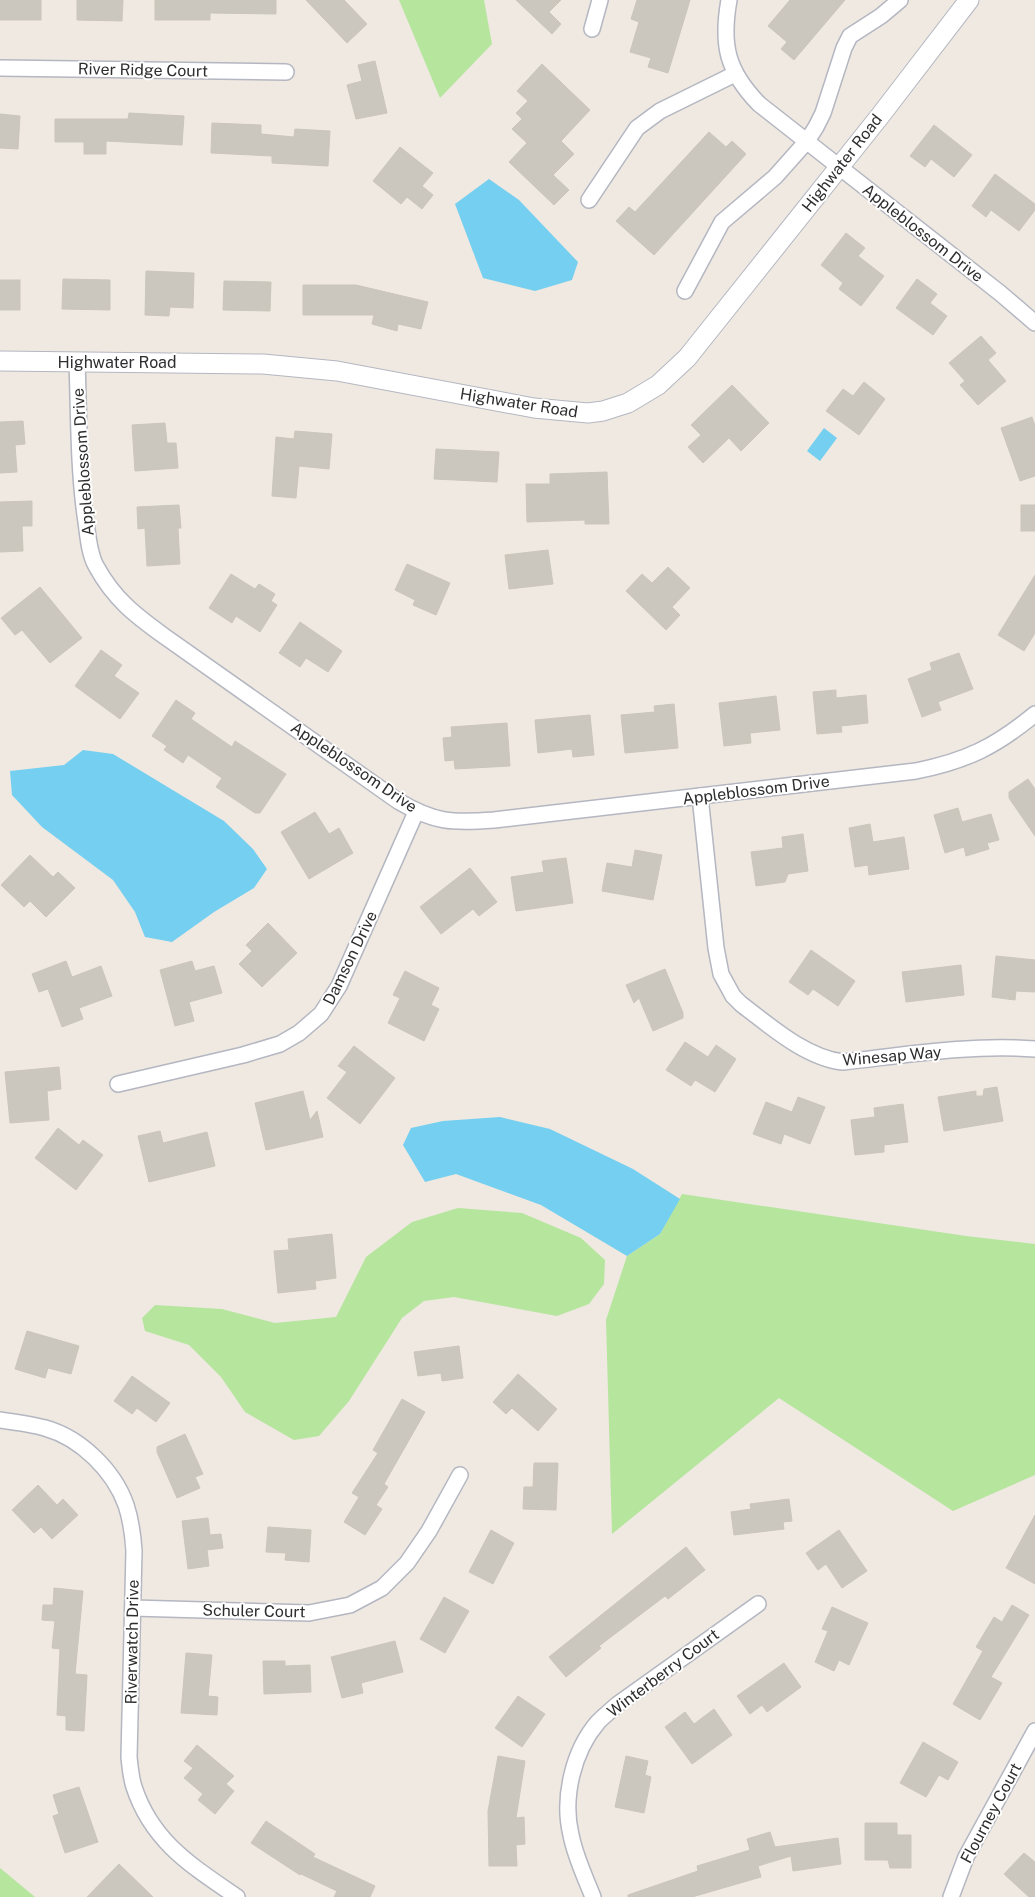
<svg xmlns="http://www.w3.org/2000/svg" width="1035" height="1897" viewBox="0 0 1035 1897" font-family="'Public Sans',sans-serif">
<rect width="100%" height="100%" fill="#efe9e1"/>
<g fill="#b6e59e">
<polygon points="399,0 484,0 492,44 440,98"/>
<polygon points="682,1194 966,1236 1035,1244 1035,1475 953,1511 779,1398 612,1534 606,1320 627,1256 660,1234"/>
<polygon points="458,1208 522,1213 581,1238 605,1260 604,1284 589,1304 557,1316 454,1297 424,1301 402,1318 349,1401 319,1436 294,1440 245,1412 221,1377 189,1345 145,1331 142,1318 155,1305 222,1309 275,1323 336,1317 366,1257 412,1222"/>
<polygon points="0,1868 35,1897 0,1897"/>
</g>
<g fill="#75cff0">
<polygon points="489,179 519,200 578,262 572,280 535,291 483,278 455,204"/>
<polygon points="824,428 837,438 820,461 807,451"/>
<polygon points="83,750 113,754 224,821 253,849 267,869 254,888 214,912 172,942 145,937 135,912 113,880 42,827 12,795 10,771 64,765"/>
<polygon points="500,1117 550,1129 633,1169 680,1199 660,1234 627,1256 541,1205 456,1174 425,1182 403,1145 411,1128 443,1121"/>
</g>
<g fill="#cbc7bf" stroke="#cbc5ba">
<rect x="0" y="0" width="41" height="20"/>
<polygon points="77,0 123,0 122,21 77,20"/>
<polygon points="155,0 276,0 276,14 210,13 210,20 155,20"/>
<polygon points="306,0 344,0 367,24 347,43"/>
<polygon points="516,0 561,0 549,12 561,24 552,34"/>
<polygon points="637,0 690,0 668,73 648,67 651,58 630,52 639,22 631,19"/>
<polygon points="790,0 845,0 794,60 781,49 787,42 768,26"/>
<polygon points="375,61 387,113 356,119 347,85 362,81 358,65"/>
<polygon points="542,64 590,110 561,141 574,154 553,175 569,190 554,205 509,162 527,143 512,129 522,119 516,113 528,101 517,91"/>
<polygon points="129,113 184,116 182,145 106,141 106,154 84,154 84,142 55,142 55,119 128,119"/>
<polygon points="0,114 20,116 18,149 0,148"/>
<polygon points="212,123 261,125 261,134 294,137 295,129 330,131 328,166 272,163 272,156 211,153"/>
<polygon points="934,125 972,155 954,177 931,159 925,167 910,156"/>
<polygon points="709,132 726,147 732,141 746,154 654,255 616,221 629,207 635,212"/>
<polygon points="400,147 433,173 422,186 433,195 422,209 407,197 401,204 373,181"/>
<polygon points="995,174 1035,204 1035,210 1019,231 991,210 986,217 972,206"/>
<polygon points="846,233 865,248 858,256 884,276 861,306 839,289 843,283 821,265"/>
<polygon points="146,271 194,273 193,308 170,307 169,316 145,315"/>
<polygon points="63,279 110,280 110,310 62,309"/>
<polygon points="917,279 937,294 930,303 947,316 933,335 896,308"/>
<rect x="0" y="280" width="20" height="30"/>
<polygon points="224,281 271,282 270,311 223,310"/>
<polygon points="303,285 356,285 428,302 421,329 398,324 397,331 372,324 374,315 303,315"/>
<polygon points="981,336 996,353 988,360 1006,381 978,405 960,385 965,381 949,363"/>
<polygon points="864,382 885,399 859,435 826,411 843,389 853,396"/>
<polygon points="732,385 769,423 741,451 729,438 703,463 688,447 701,435 691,425"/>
<polygon points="1032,417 1035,426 1035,476 1020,481 1001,428"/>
<polygon points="23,421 25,444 15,445 17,472 0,473 0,422"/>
<polygon points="165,423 167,443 176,443 178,468 135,471 132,425"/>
<polygon points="295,431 332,434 329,469 299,466 296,498 272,496 276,437 294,439"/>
<polygon points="436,449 499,452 497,482 434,479"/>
<polygon points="607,472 609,524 585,524 585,520 527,522 526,484 550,484 550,474"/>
<polygon points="32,501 32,526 22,526 23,551 0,552 0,502"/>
<polygon points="179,505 181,528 178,528 180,564 147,566 145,528 138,529 137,507"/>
<rect x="1021" y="505" width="14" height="26"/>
<polygon points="548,550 553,584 509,589 505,555"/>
<polygon points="407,564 450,583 436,615 413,605 415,600 395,590"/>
<polygon points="668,567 690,588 672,607 680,615 666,630 626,591 642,574 652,583"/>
<polygon points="231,574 255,589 259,584 275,594 271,601 277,605 260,632 236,616 232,623 209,608"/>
<polygon points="1035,575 1035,633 1024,651 998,635"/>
<polygon points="40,587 82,638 50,663 22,630 15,635 1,618"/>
<polygon points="300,622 342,651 328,672 306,658 300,667 279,653"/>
<polygon points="101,650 122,665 114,676 139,693 120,719 75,686"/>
<polygon points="959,653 973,689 938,702 941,710 922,717 908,679 932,670 930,663"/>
<polygon points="836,690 836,698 866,695 868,723 841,726 842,732 817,734 813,692"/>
<polygon points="776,696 780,730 750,733 751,743 724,746 719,703"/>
<polygon points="176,700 195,713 191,719 232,747 235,741 286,774 260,813 255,813 216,787 222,778 188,755 183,763 164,750 167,746 152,736"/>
<polygon points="674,704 678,748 625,753 621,715 655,712 654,706"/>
<polygon points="590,715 594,755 573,757 572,749 538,753 535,720"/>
<polygon points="507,723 510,766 455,769 454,760 445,761 443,738 452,737 451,727"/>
<polygon points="1028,779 1035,789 1035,836 1009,798 1009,792"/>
<polygon points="958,808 962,822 991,814 999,840 987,843 989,849 966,856 964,847 945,853 934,815"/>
<polygon points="315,812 329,834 339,828 353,853 309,879 281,832"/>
<polygon points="870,824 873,842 904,837 909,869 869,875 868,865 855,867 849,828"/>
<polygon points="803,834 808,871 788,874 785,882 756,886 751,852 783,848 782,837"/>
<polygon points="635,850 662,855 653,900 602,891 607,863 632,867"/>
<polygon points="30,855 53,877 58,872 75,888 46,917 30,901 24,907 1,885"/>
<polygon points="566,858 573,903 516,911 511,877 544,872 542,861"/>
<polygon points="470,868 497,902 479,916 473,909 441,934 420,907"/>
<polygon points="268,923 297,953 262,987 239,964 252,951 246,945"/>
<polygon points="811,950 855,981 838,1006 813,989 808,995 789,982"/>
<polygon points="996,956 1035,960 1035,992 1016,991 1015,1000 992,997"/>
<polygon points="66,961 72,977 101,966 112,996 79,1008 83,1019 62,1027 48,989 39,992 32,974"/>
<polygon points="192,961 195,971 214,966 222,993 189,1002 194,1021 175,1026 160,970"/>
<polygon points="961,965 964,995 906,1002 902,972"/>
<polygon points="665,969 683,1013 683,1018 653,1031 639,998 634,1003 626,985"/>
<polygon points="405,971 439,988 431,1005 439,1009 424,1041 388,1023 400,998 393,995"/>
<polygon points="685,1042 708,1057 716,1045 736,1059 715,1092 695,1080 691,1086 666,1070"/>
<polygon points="354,1046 395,1078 360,1124 327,1098 347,1072 338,1066"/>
<polygon points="59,1067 61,1089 47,1091 49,1120 10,1123 5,1072"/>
<polygon points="997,1087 1003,1121 944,1131 938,1097 976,1091 976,1096 983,1096 984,1089"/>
<polygon points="303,1091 310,1120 317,1111 323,1137 266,1150 255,1103"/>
<polygon points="798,1097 825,1107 810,1144 784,1134 781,1144 753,1134 766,1102 792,1112"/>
<polygon points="903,1104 908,1142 884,1145 884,1152 855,1155 851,1120 875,1117 874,1108"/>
<polygon points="58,1128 79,1145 83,1140 103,1155 76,1190 35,1158"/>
<polygon points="160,1131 163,1143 207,1132 215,1166 149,1182 138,1136"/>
<polygon points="332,1234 336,1278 315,1281 316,1289 278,1293 274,1251 289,1250 288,1239"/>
<polygon points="27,1331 79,1346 71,1374 48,1368 45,1378 15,1369"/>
<polygon points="459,1346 463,1378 442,1381 441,1373 418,1376 414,1352"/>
<polygon points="518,1374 557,1409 538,1431 512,1408 506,1414 493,1402"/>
<polygon points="132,1376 170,1403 156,1422 137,1408 132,1414 114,1401"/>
<polygon points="402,1399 425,1412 384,1484 388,1487 376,1505 382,1509 365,1535 344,1522 359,1497 352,1493 378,1453 373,1450"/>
<polygon points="185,1434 203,1474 195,1477 200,1488 177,1498 157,1452 157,1447"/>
<polygon points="534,1463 558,1463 556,1510 523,1509 524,1487 533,1487"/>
<polygon points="38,1485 57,1505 63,1499 78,1515 52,1539 41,1527 34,1533 12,1510"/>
<polygon points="789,1499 792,1521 783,1522 784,1529 734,1535 731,1512 751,1509 750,1504"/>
<polygon points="1035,1515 1035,1584 1006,1568"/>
<polygon points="208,1518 210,1535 221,1534 223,1548 207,1550 209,1566 188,1569 182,1521"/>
<polygon points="268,1527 311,1530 309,1562 285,1560 286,1553 266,1552"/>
<polygon points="491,1530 514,1543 493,1584 469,1572"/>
<polygon points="839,1530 867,1571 842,1588 826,1564 818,1570 806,1553"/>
<polygon points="686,1547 705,1570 668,1599 665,1596 599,1646 601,1648 566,1677 549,1657"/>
<polygon points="54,1588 83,1591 75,1674 87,1675 84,1731 66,1730 66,1716 57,1715 60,1649 52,1648 55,1621 42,1620 43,1605 53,1605"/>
<polygon points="444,1597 469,1611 445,1653 420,1639"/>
<polygon points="1012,1605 1029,1615 991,1677 1002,1683 980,1720 953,1704 983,1651 976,1647 994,1617 1002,1622"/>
<polygon points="832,1607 868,1623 849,1665 839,1660 834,1671 815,1662 828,1631 822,1629"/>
<polygon points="395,1641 403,1672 361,1683 363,1693 342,1698 331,1657"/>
<polygon points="186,1653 212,1655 208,1696 218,1697 217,1715 181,1713"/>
<polygon points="263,1661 285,1661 285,1666 310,1665 311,1692 264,1694"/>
<polygon points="784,1663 801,1687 767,1712 762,1705 750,1714 737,1696"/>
<polygon points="518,1696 545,1714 522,1747 495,1728"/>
<polygon points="714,1709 732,1735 692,1764 665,1727 685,1712 694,1724"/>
<polygon points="923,1742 958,1762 948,1780 939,1775 926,1797 900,1783"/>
<polygon points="197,1745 234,1776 226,1784 234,1791 215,1814 198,1800 203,1794 184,1778 193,1768 184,1761"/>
<polygon points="498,1756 525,1761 516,1818 524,1817 525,1844 516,1845 517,1866 489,1866 488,1811"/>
<polygon points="626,1756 648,1761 645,1775 651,1777 644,1813 615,1807"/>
<polygon points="79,1787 98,1842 65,1853 53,1816 59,1814 53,1795"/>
<polygon points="266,1821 315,1854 313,1857 375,1886 370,1897 334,1897 337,1891 301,1874 300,1875 251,1843"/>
<polygon points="865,1823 897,1823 897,1835 911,1835 911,1868 890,1868 888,1860 865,1860"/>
<polygon points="770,1832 775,1847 838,1838 841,1864 793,1871 791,1856 758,1866 761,1877 692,1897 628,1897 628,1895 698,1871 697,1866 750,1850 747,1839"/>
<polygon points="1024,1853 1035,1862 1035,1897 1029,1897 1004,1874"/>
<polygon points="119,1864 153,1897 87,1897"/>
</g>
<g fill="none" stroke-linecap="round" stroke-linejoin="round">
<defs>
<g id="minor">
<path d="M729,0C721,45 727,71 759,104L1000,293L1035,323"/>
<polyline points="592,29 600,0"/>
<polyline points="0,68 286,72"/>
<polyline points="589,200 637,128 660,111 735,74"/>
<polyline points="685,291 722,222 775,177 807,141 816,127 823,113 844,48 850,36 881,16 900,0"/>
<path d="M77,362C79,415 78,469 86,522C88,536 89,553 96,566C114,599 135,615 164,636L398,801C435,823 452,823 494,820L916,771C966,761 995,747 1035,714"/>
<path d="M700,796L716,948L721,974L733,996L741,1004C770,1026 806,1058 843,1062C906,1055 971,1044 1035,1049"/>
<polyline points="118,1084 243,1055 280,1044 299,1033 321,1014 339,986 416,812"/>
<path d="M0,1420C15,1422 31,1424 45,1428C81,1438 114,1471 126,1505C131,1520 133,1536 134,1551L129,1757C130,1767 131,1778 134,1787C152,1842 192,1866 237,1897"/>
<polyline points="133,1608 309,1613 350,1605 382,1588 407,1563 429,1531 460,1475"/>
<path d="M593,1897C585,1877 575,1856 571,1835C562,1798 573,1751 598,1722C604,1716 611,1710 618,1704L758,1604"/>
<polyline points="951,1897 966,1857 1035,1731"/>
</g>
<polyline id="tertiary" points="0,361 263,364 337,371 534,408 588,413 603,411 628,403 658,385 687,358 880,116 969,0"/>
</defs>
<use href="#minor" stroke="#b4b7c1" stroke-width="18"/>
<use href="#tertiary" stroke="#b4b7c1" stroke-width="21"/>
<use href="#minor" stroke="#fff" stroke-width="15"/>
<use href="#tertiary" stroke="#fff" stroke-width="19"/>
</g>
<g text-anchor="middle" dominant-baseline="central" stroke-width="4" stroke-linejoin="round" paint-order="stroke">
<g font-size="16" fill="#2e2e2e" stroke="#fff">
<text transform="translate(143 70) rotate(1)">River Ridge Court</text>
<text transform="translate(842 163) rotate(-52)">Highwater Road</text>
<text transform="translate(923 233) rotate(38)">Appleblossom Drive</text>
<text x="117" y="362">Highwater Road</text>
<text transform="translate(519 403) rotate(9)">Highwater Road</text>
<text transform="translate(83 462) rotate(-94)">Appleblossom Drive</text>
<text transform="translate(354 767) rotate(34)">Appleblossom Drive</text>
<text transform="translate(756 790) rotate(-7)">Appleblossom Drive</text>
<text transform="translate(350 958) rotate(-64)">Damson Drive</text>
<text transform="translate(892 1056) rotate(-5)">Winesap Way</text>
<text transform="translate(254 1611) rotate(1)">Schuler Court</text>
<text transform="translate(132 1642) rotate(-89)">Riverwatch Drive</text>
<text transform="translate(663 1673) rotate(-37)">Winterberry Court</text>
<text transform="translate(991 1813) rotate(-62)">Flourney Court</text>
</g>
</g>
</svg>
